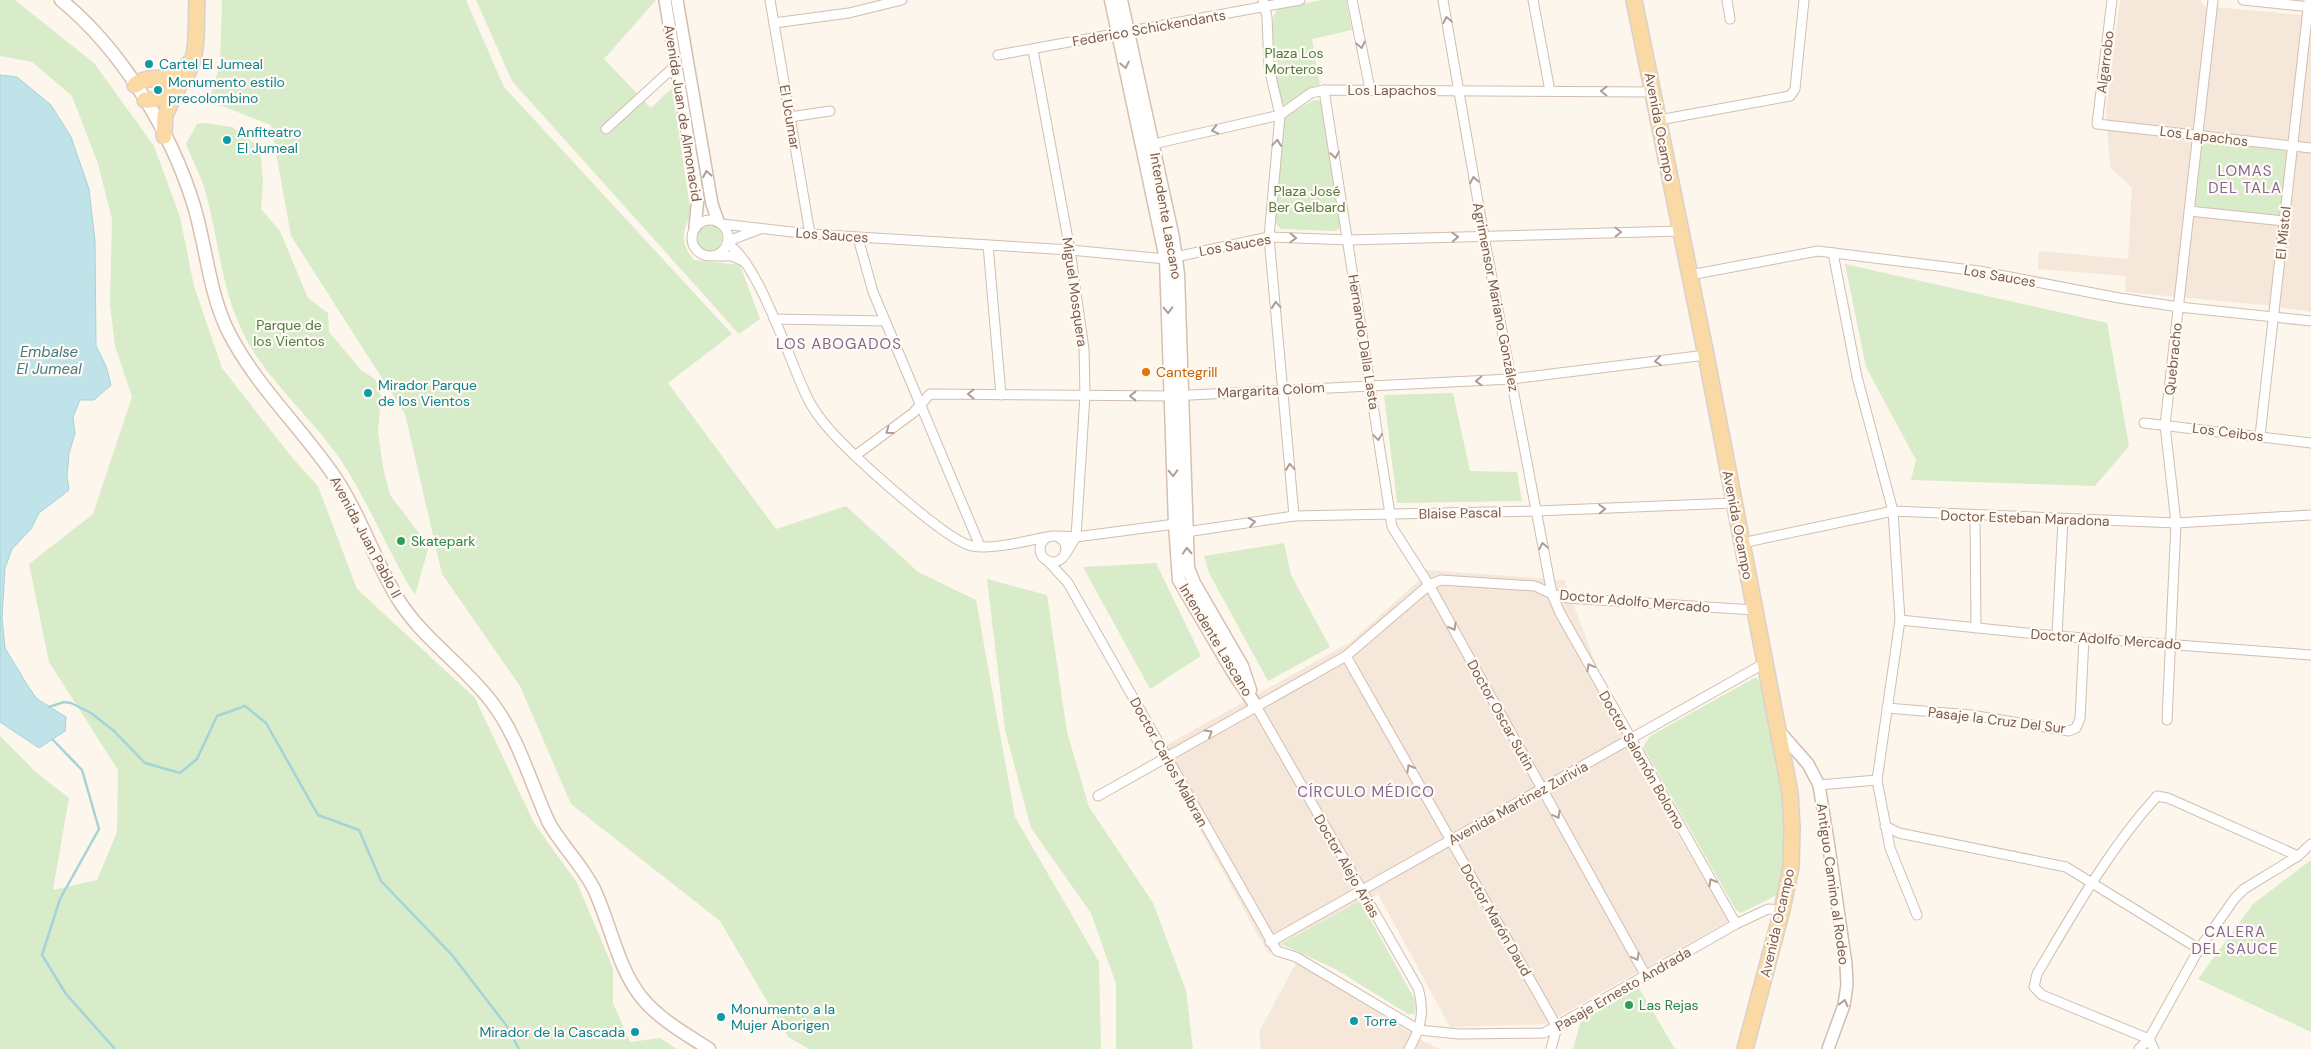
<svg xmlns="http://www.w3.org/2000/svg" width="2311" height="1049" viewBox="0 0 2311 1049" font-family="'DM Sans',sans-serif">
<rect width="100%" height="100%" fill="#fdf6ec"/>
<g fill="#f5e8da">
<polygon points="2120,0 2200,0 2204,6 2311,16 2311,312 2263,305 2125,292 2126,276 2038,269 2039,251 2128,259 2132,188 2110,167 2106,111"/>
<polygon points="1414,569 1564,580 1630,753 1729,921 1545,1024 1450,1027 1378,894 1268,953 1156,751 1349,643 1420,580"/>
<polygon points="1297,961 1425,1042 1440,1049 1261,1049 1259,1032"/>
</g>
<g fill="#d8ecc9">
<polygon points="0,0 15,0 94,63 154,146 180,217 194,286 222,368 294,460 318,486 357,589 475,698 534,823 577,883 613,968 613,1003 630,1042 660,1038 677,1049 0,1049 0,736 37,773 69,798 53,890 97,880 117,832 118,770 49,662 29,564 93,514 132,397 115,346 110,305 112,219 98,164 72,96 32,62 0,56"/>
<polygon points="222,0 466,0 504,87 732,334 668,383 776,529 846,506 918,572 976,600 1015,817 1099,962 1101,1049 809,1049 788,1037 720,921 571,804 520,686 442,574 405,414 291,236 271,125 209,101 220,64"/>
<path d="M476,0H656L604,59L651,108L672,88L691,213C682,234 680,242 694,260L740,265L760,319L739,334L512,81Z"/>
<path d="M1322,0H1346L1352,30L1312,39L1320,85L1285,105L1281,102C1278,84 1263,20 1279,8Z"/>
<polygon points="1314,100 1319,100 1322,103 1341,227 1336,231 1281,229 1275,223 1283,123 1286,116"/>
<path d="M205,123L232,127L260,147L263,181L261,209L280,231L308,298L328,313L329,332L360,369L376,380L381,397L378,431L383,467L390,495L429,546L415,595C387,551 369,502 340,459C307,411 258,374 237,319C220,278 217,232 205,190C200,174 192,159 186,144L197,124Z"/>
<polygon points="2207,141 2285,151 2287,156 2281,209 2279,214 2274,216 2200,207 2196,205 2201,147 2203,142"/>
<circle cx="709" cy="238" r="13"/>
<polygon points="1845,264 2107,323 2129,446 2095,486 1911,480 1916,460 1866,367"/>
<polygon points="1453,393 1470,471 1517,472 1522,501 1397,503 1384,395"/>
<polygon points="1284,543 1291,575 1330,647 1268,681 1209,573 1204,556"/>
<polygon points="1156,563 1201,656 1150,689 1083,567"/>
<polygon points="987,579 1047,595 1067,732 1089,807 1153,903 1186,990 1193,1049 1116,1049 1116,984 1091,913 1031,828 1005,730"/>
<path d="M1756,677L1762,684C1775,753 1797,826 1777,895L1741,913L1736,910L1643,747L1650,736Z"/>
<polygon points="2311,860 2311,1032 2198,979 2253,904"/>
<polygon points="1360,901 1414,998 1416,1008 1414,1014 1408,1014 1337,970 1281,944"/>
<polygon points="1639,988 1675,1049 1573,1049 1581,1021"/>
</g>
<polygon fill="#bfe3e8" stroke="#a5d3da" points="0,75 17,77 51,105 71,137 89,189 95,241 96,346 106,366 111,385 94,400 80,400 73,417 75,434 69,453 67,476 69,490 39,513 31,529 12,549 5,568 2,618 5,648 26,683 37,699 66,717 65,731 39,748 0,722"/>
<g fill="none" stroke-linecap="round" stroke-linejoin="round">
<g stroke="#a5d3da" stroke-width="2.5">
<polyline points="49,707 64,702 71,703 91,713 114,731 145,763 180,773 197,759 217,716 245,706 266,723 318,815 359,830 381,881 452,955 506,1025 519,1049"/>
<polyline points="53,740 82,770 99,829 60,899 42,955 66,994 115,1049"/>
</g>
<defs>
<g id="minor">
<polyline points="770,0 810,234"/>
<polyline points="1263,0 1267,17 1269,68 1280,115 1269,237 1294,516"/>
<polyline points="1352,0 1370,89"/>
<polyline points="1443,0 1484,236 1552,594 1560,613 1736,924"/>
<polyline points="1533,0 1550,91"/>
<polyline points="1727,0 1730,19"/>
<polyline points="2112,0 2097,124 2311,148"/>
<polyline points="2243,0 2311,7"/>
<polyline points="774,23 849,13 902,0"/>
<polyline points="1033,50 1070,250 1084,349 1085,395 1076,537 1066,553"/>
<polyline points="998,55 1300,0"/>
<polyline points="1324,90 1392,527 1429,585 1646,976"/>
<polyline points="790,117 830,111"/>
<polyline points="1659,120 1790,96 1795,89 1804,0"/>
<polyline points="606,129 676,65"/>
<polyline points="1149,145 1280,115 1311,93 1324,90 1653,92"/>
<polyline points="2189,211 2284,221"/>
<circle cx="710" cy="238" r="18"/>
<polyline points="722,224 810,234 1070,250 1166,259 1269,237 1349,240 1681,231"/>
<polyline points="858,238 873,292 980,546"/>
<polyline points="728,241 760,229"/>
<path d="M727,243C759,263 789,360 807,397C815,414 830,431 844,445C864,465 948,542 972,546C993,550 1026,541 1047,537"/>
<polyline points="988,245 1001,395"/>
<polyline points="1833,253 1857,377 1893,511 1900,620 1877,780 1890,848 1917,915"/>
<polyline points="716,256 732,256 745,262"/>
<polyline points="1690,275 1818,251 1979,271 2119,298 2179,307 2311,321"/>
<polyline points="774,319 885,321"/>
<polyline points="2144,423 2311,443"/>
<polyline points="2260,436 2309,0"/>
<polyline points="856,455 913,413 930,394 1171,396 1511,379 1706,355"/>
<polyline points="1975,516 1976,628"/>
<circle cx="1053" cy="549" r="13"/>
<polyline points="1059,536 1076,537 1175,524 1186,532 1294,516 1536,511 1734,503"/>
<polyline points="1742,543 1893,511 2176,523 2311,515"/>
<polyline points="1048,561 1068,583 1277,951 1296,957 1419,1030 1459,1034 1544,1033 1736,924 1768,909 1782,910"/>
<polyline points="1900,620 2057,636 2311,655"/>
<polyline points="2057,636 2063,520"/>
<polyline points="1346,656 1557,1027"/>
<path d="M1256,706L1418,988C1425,1012 1421,1028 1409,1049"/>
<polyline points="1887,708 1971,715 2069,731 2076,728 2080,719 2084,638"/>
<polyline points="2167,720 2176,523 2165,425 2213,0"/>
<polyline points="1819,785 1877,780"/>
<polyline points="1098,796 1346,656 1429,585 1441,580 1535,586 1552,594 1568,598 1754,610"/>
<polyline points="1885,826 1899,833 2066,867 2199,949"/>
<polyline points="1270,942 1765,663"/>
<polyline points="1551,1049 1557,1027"/>
<polyline points="2139,1049 2149,1039 2199,949 2235,898 2244,889 2298,856 2311,844"/>
<path d="M2154,1049L2149,1039L2042,995L2034,987L2037,974C2073,913 2109,849 2157,796L2168,798L2298,856"/>
</g>
<g id="tertiary">
<polyline points="665,0 698,198 695,227"/>
<polyline points="677,0 712,204 718,221"/>
<polyline points="1778,730 1808,764 1819,785 1828,841 1846,964 1847,985 1844,1005 1828,1049"/>
</g>
<g id="secondary">
<path d="M61,0C122,50 171,131 194,206C206,246 209,291 227,329C253,382 296,422 330,470C359,510 373,558 398,599C422,638 462,664 490,700C518,735 530,782 549,823C562,846 582,865 594,889C611,925 617,967 642,998C659,1019 686,1034 709,1049"/>
<polyline points="1111,0 1166,259 1175,524 1179,580 1233,672 1256,706"/>
<polyline points="1121,0 1173,238 1178,274 1188,568 1194,583 1242,666 1250,690"/>
</g>
<g id="primary">
<polyline points="1634,0 1706,355 1790,793 1792,829 1791,867 1782,910 1745,1049"/>
<path d="M135,85C153,71 171,88 189,63"/>
<path d="M145,100C155,101 162,98 170,92C202,70 195,35 197,0"/>
<polyline points="164,136 165,115 178,88"/>
</g>
</defs>
<use href="#minor" stroke="#d1beb0" stroke-width="11"/>
<use href="#tertiary" stroke="#d1beb0" stroke-width="14"/>
<use href="#secondary" stroke="#d6c0b0" stroke-width="15"/>
<use href="#primary" stroke="#dad1cd" stroke-width="18"/>
<use href="#minor" stroke="#fff" stroke-width="9"/>
<use href="#tertiary" stroke="#fff" stroke-width="11"/>
<use href="#secondary" stroke="#fff" stroke-width="12"/>
<use href="#primary" stroke="#fbd9a5" stroke-width="15"/>
</g>
<defs><path id="oneway-chevron" d="M-2-3.5L2.5 0L-2 3.5" fill="none" stroke-width="1.6" stroke-linecap="round" stroke-linejoin="round" transform="scale(1.25)"/></defs>
<g stroke="#af9d94">
<use href="#oneway-chevron" transform="translate(1447 20) rotate(-101)"/>
<use href="#oneway-chevron" transform="translate(1361 45) rotate(78)"/>
<use href="#oneway-chevron" transform="translate(1125 65) rotate(78)"/>
<use href="#oneway-chevron" transform="translate(1604 91) rotate(-179)"/>
<use href="#oneway-chevron" transform="translate(1215 130) rotate(167)"/>
<use href="#oneway-chevron" transform="translate(1277 143) rotate(-85)"/>
<use href="#oneway-chevron" transform="translate(1335 155) rotate(81)"/>
<use href="#oneway-chevron" transform="translate(707 174) rotate(-100)"/>
<use href="#oneway-chevron" transform="translate(1474 180) rotate(-100)"/>
<use href="#oneway-chevron" transform="translate(1618 232) rotate(-1)"/>
<use href="#oneway-chevron" transform="translate(1455 237) rotate(-2)"/>
<use href="#oneway-chevron" transform="translate(1293 238) rotate(2)"/>
<use href="#oneway-chevron" transform="translate(1276 305) rotate(-95)"/>
<use href="#oneway-chevron" transform="translate(1168 310) rotate(88)"/>
<use href="#oneway-chevron" transform="translate(1658 361) rotate(173)"/>
<use href="#oneway-chevron" transform="translate(1479 381) rotate(178)"/>
<use href="#oneway-chevron" transform="translate(971 394) rotate(-180)"/>
<use href="#oneway-chevron" transform="translate(1133 396) rotate(-180)"/>
<use href="#oneway-chevron" transform="translate(889 431) rotate(144)"/>
<use href="#oneway-chevron" transform="translate(1378 437) rotate(82)"/>
<use href="#oneway-chevron" transform="translate(1290 467) rotate(-95)"/>
<use href="#oneway-chevron" transform="translate(1173 473) rotate(88)"/>
<use href="#oneway-chevron" transform="translate(1602 509) rotate(-2)"/>
<use href="#oneway-chevron" transform="translate(1252 522) rotate(-9)"/>
<use href="#oneway-chevron" transform="translate(1543 546) rotate(-101)"/>
<use href="#oneway-chevron" transform="translate(1187 551) rotate(-93)"/>
<use href="#oneway-chevron" transform="translate(1453 627) rotate(61)"/>
<use href="#oneway-chevron" transform="translate(1590 667) rotate(-119)"/>
<use href="#oneway-chevron" transform="translate(1209 733) rotate(-31)"/>
<use href="#oneway-chevron" transform="translate(1410 768) rotate(-119)"/>
<use href="#oneway-chevron" transform="translate(1557 815) rotate(61)"/>
<use href="#oneway-chevron" transform="translate(1712 882) rotate(-120)"/>
<use href="#oneway-chevron" transform="translate(1636 957) rotate(61)"/>
<use href="#oneway-chevron" transform="translate(1844 1003) rotate(-77)"/>
</g>
<g fill="#0f9aa8" stroke="#fffaf3" stroke-width="2">
<circle cx="149" cy="64" r="5"/>
<circle cx="158" cy="90" r="5"/>
<circle cx="227" cy="140" r="5"/>
<circle cx="368" cy="393" r="5"/>
<circle cx="721" cy="1017" r="5"/>
<circle cx="1354" cy="1021" r="5"/>
<circle cx="635" cy="1032" r="5"/>
</g>
<circle fill="#e8710a" stroke="#fffaf3" stroke-width="2" cx="1146" cy="372" r="5"/>
<g fill="#2e9e5b" stroke="#fffaf3" stroke-width="2">
<circle cx="401" cy="541" r="5"/>
<circle cx="1629" cy="1005" r="5"/>
</g>
<g text-anchor="middle" dominant-baseline="central" stroke-width="4.5" stroke-linejoin="round" paint-order="stroke">
<g font-size="14" fill="#7a5c4d" stroke="#fffaf3">
<text transform="translate(1149 28) rotate(-10)">Federico Schickendants</text>
<text transform="translate(2105 62) rotate(-83)">Algarrobo</text>
<text x="1392" y="90">Los Lapachos</text>
<text transform="translate(683 113) rotate(81)">Avenida Juan de Almonacid</text>
<text transform="translate(790 117) rotate(80)">El Ucumar</text>
<text transform="translate(1660 127) rotate(79)">Avenida Ocampo</text>
<text transform="translate(2204 136) rotate(7)">Los Lapachos</text>
<text transform="translate(1166 216) rotate(80)">Intendente Lascano</text>
<text transform="translate(2283 233) rotate(-84)">El Mistol</text>
<text transform="translate(832 235) rotate(4)">Los Sauces</text>
<text transform="translate(1235 245) rotate(-10)">Los Sauces</text>
<text transform="translate(2000 276) rotate(10)">Los Sauces</text>
<text transform="translate(1075 292) rotate(82)">Miguel Mosquera</text>
<text transform="translate(1496 297) rotate(79)">Agrimensor Mariano González</text>
<text transform="translate(1364 342) rotate(81)">Hernando Dalla Lasta</text>
<text transform="translate(2173 359) rotate(-84)">Quebracho</text>
<text transform="translate(1271 390) rotate(-3)">Margarita Colom</text>
<text transform="translate(2228 432) rotate(7)">Los Ceibos</text>
<text transform="translate(1460 513) rotate(-1)">Blaise Pascal</text>
<text transform="translate(2025 518) rotate(2)">Doctor Esteban Maradona</text>
<text transform="translate(1738 525) rotate(79)">Avenida Ocampo</text>
<text transform="translate(366 537) rotate(62)">Avenida Juan Pablo II</text>
<text transform="translate(1635 601) rotate(5)">Doctor Adolfo Mercado</text>
<text transform="translate(2106 639) rotate(4)">Doctor Adolfo Mercado</text>
<text transform="translate(1216 640) rotate(59)">Intendente Lascano</text>
<text transform="translate(1501 715) rotate(61)">Doctor Oscar Sutin</text>
<text transform="translate(1997 720) rotate(7)">Pasaje la Cruz Del Sur</text>
<text transform="translate(1642 760) rotate(60)">Doctor Salomón Bolomo</text>
<text transform="translate(1169 762) rotate(61)">Doctor Carlos Malbran</text>
<text transform="translate(1518 803) rotate(-29)">Avenida Martinez Zurivia</text>
<text transform="translate(1347 866) rotate(60)">Doctor Alejo Arias</text>
<text transform="translate(1833 884) rotate(82)">Antiguo Camino al Rodeo</text>
<text transform="translate(1496 920) rotate(60)">Doctor Marón Daud</text>
<text transform="translate(1777 923) rotate(-77)">Avenida Ocampo</text>
<text transform="translate(1623 989) rotate(-30)">Pasaje Ernesto Andrada</text>
</g>
<g font-size="14" fill="#537a41" stroke="#fffaf3">
<text x="1294" y="53">Plaza Los<tspan x="1294" dy="16">Morteros</tspan></text>
<text x="1307" y="191">Plaza José<tspan x="1307" dy="16">Ber Gelbard</tspan></text>
<text x="289" y="325">Parque de<tspan x="289" dy="16">los Vientos</tspan></text>
</g>
<g font-size="14" fill="#0d838f" stroke="#fffaf3" text-anchor="start">
<text x="159" y="64">Cartel El Jumeal</text>
<text x="168" y="82">Monumento estilo<tspan x="168" dy="16">precolombino</tspan></text>
<text x="237" y="132">Anfiteatro<tspan x="237" dy="16">El Jumeal</tspan></text>
<text x="378" y="385">Mirador Parque<tspan x="378" dy="16">de los Vientos</tspan></text>
<text x="731" y="1009">Monumento a la<tspan x="731" dy="16">Mujer Aborigen</tspan></text>
<text x="1364" y="1021">Torre</text>
<text x="625" y="1032" text-anchor="end">Mirador de la Cascada</text>
</g>
<g font-size="14" fill="#c56008" stroke="#fffaf3" text-anchor="start">
<text x="1156" y="372">Cantegrill</text>
</g>
<g font-size="14" fill="#27864d" stroke="#fffaf3" text-anchor="start">
<text x="411" y="541">Skatepark</text>
<text x="1639" y="1005">Las Rejas</text>
</g>
<g font-size="15" letter-spacing="1" fill="#846695" stroke="#fffaf3">
<text x="2245" y="171">LOMAS<tspan x="2245" dy="17">DEL TALA</tspan></text>
<text x="839" y="344">LOS ABOGADOS</text>
<text x="1366" y="792">CÍRCULO MÉDICO</text>
<text x="2235" y="932">CALERA<tspan x="2235" dy="17">DEL SAUCE</tspan></text>
</g>
<g font-size="15" font-style="italic" fill="#437c86" stroke="#fffaf3">
<text x="49" y="352">Embalse<tspan x="49" dy="17">El Jumeal</tspan></text>
</g>
</g>
</svg>
